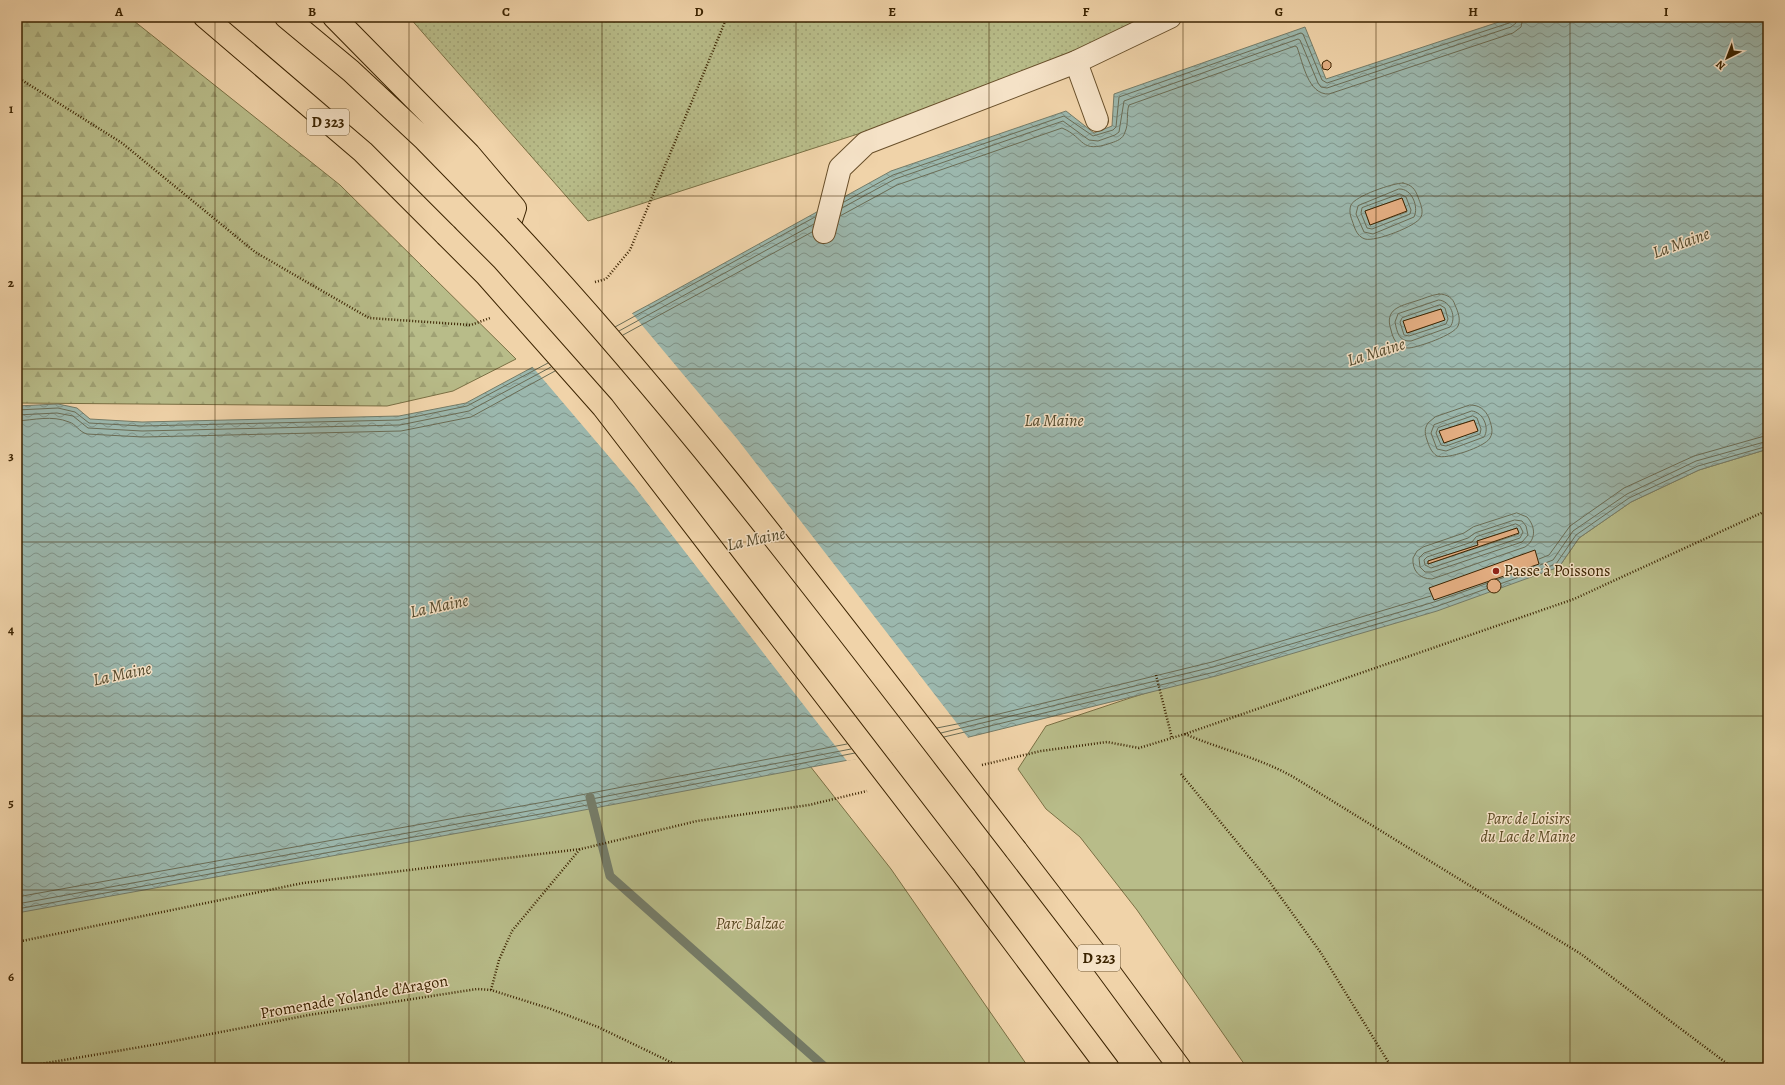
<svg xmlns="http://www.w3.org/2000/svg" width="1785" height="1085" viewBox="0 0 1785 1085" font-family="Alegreya,serif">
<defs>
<pattern id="grass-dots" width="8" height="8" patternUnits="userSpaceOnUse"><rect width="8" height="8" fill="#b8bc89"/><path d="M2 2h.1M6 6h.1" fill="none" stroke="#9fa174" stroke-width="1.8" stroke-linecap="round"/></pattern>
<pattern id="forest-firs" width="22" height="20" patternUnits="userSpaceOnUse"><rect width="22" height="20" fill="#b8bc89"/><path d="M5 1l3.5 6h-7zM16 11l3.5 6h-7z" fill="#9fa174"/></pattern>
<pattern id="water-waves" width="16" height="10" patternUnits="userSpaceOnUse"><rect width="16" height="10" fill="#9bb7ad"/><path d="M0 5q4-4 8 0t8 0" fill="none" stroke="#80948a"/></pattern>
</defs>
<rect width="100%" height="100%" fill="#f0d3a9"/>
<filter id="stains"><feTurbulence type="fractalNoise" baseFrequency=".005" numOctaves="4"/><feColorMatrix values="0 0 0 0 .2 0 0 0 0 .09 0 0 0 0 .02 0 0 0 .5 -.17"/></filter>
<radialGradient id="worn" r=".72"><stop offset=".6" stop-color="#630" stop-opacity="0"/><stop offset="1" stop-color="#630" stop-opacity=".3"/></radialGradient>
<polygon fill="url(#grass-dots)" stroke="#7a7044" points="409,17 1150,17 985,93 588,221"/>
<polygon fill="url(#forest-firs)" stroke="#7a7044" points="17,17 129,17 340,185 516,359 453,391 387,406 17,403"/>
<g fill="#b8bc89" stroke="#7a7044">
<polygon points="1768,449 1768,1068 1247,1068 1137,910 1080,837 1046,809 1018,769 1046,726 1130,698 1559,567 1579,538 1631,502 1699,470"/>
<polygon points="810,766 891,869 1029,1068 17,1068 17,912"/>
</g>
<path fill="url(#water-waves)" stroke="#757c68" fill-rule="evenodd" d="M1514,17H1768V449L1699,470L1631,502L1579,538L1559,567L1437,611L1216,676L965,738L547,817L17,913V406L58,404L77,408L90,419L142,422L399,416L466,403L652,303L891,171L1066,111L1094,133L1112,126L1114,94L1305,27L1326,79ZM1402,198L1407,212L1370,225L1365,211ZM1441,309L1444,320L1408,333L1404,321ZM1473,420L1478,430L1444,443L1440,431ZM1517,528L1519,534L1428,564V561L1478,545L1477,541Z"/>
<polygon fill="#f0d3a9" points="631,312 738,440 969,739 847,761 634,486 531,365"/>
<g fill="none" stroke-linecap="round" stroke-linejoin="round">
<g stroke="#6b6d56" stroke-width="1">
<path d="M1403,183C1412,185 1415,189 1418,197C1420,203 1424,210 1421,217C1417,226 1375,242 1365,239C1359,237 1356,232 1354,226C1352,219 1348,213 1351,205C1355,196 1393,183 1403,183Z"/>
<path d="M1399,189C1412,188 1419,207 1414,217L1373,234L1364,232L1356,214L1358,206Z"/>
<polygon points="1400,194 1406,197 1411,210 1410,214 1372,229 1367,228 1361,213 1362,208"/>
<polyline points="844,202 893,175 1064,116 1093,136 1113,130 1116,127 1119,97 1301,33 1303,34 1322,80 1327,83 1509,23 1512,17"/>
<polyline points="842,208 895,179 1063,121 1089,140 1098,141 1115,135 1119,132 1124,101 1298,39 1300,40 1318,83 1321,87 1327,88 1511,27 1516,23 1517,17"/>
<path d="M840,216L897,185L1062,128C1086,138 1079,154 1111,143C1117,141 1123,139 1125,132C1129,124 1126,113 1129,105L1295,46L1297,47C1303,63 1308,95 1329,94L1513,33L1521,27L1523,17"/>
<path d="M1439,294C1447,294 1453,298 1455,305C1458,312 1461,319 1458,326C1454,335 1419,347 1409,348C1404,348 1399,346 1396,342C1393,338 1392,334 1391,330C1384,309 1400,306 1416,301C1423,299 1431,295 1439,294Z"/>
<path d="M1439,300C1451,301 1457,318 1450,327L1411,341C1399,342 1397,332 1395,322L1398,314Z"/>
<polygon points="1440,305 1445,308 1448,319 1446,324 1409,336 1404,335 1400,322 1402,318"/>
<polyline points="615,327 815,217"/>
<polyline points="619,331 814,224"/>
<polyline points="623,335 812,232"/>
<path d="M1470,405C1479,405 1485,409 1489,418C1491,425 1494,431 1490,438C1485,447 1446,460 1437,456C1431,452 1429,446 1427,440C1425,434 1424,429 1428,423L1435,417Z"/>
<polyline points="17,410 58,408 75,412 89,423 142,426 399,420 467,406 548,363"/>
<path d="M1472,411C1483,412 1490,428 1484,437L1446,451L1437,449L1431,433L1434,425Z"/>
<polyline points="17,415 57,413 73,416 88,428 142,431 400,425 469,411 551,367"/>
<polygon points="1473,416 1477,418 1481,429 1480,434 1446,446 1441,445 1436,433 1438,428"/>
<path d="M17,421C34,420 52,415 69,422C76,424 79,432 87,434L143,437L401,431L471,417L555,371"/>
<path d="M1517,513L1527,517C1536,527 1536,540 1525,547L1432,579C1419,579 1412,570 1413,558L1417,551L1423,547L1464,533L1473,527Z"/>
<polygon points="1515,520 1522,521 1526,526 1528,535 1522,542 1432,572 1425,572 1420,567 1419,558 1424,553 1468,538 1475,533"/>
<polygon points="1516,524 1520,526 1523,532 1520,538 1431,568 1425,565 1424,560 1427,557 1472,542 1476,537"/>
<polyline points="1539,559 1549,555 1570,526 1624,488 1694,456 1768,435"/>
<polyline points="1540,565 1553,560 1573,531 1627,494 1696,461 1768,441"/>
<polyline points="937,728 962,723 1212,662 1431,596"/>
<polyline points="941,733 1213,667 1434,602 1525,570"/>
<polyline points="944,737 1215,672 1435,607 1511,580 1556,564 1576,535 1629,498 1698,466 1768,446"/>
<polyline points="17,897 544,802 847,744"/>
<polyline points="17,904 545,808 851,749"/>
<polyline points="17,909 546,813 855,753"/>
</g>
<polyline stroke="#757c68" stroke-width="9" points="590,797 610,876 826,1068"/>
</g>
<g fill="#e4ae82" stroke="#3b2300">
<polygon points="1327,60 1331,63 1331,67 1328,70 1323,69 1322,65 1323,62"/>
<polygon points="1402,198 1407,211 1370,225 1365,211"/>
<polygon points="1441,309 1445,320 1407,333 1403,321"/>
<polygon points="1474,420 1478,431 1444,443 1439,431"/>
<polygon points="1517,528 1519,533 1428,564 1428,561 1478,545 1477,541"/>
<polygon points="1535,550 1539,564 1434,600 1429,588"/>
<circle cx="1494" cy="586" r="7"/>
</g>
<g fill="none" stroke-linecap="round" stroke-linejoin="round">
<defs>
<g id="minor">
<polyline points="1076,62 1097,120"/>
<polyline points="824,232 840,168 866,143 1076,62 1170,17"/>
</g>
<g id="highway">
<polyline points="205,17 363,152 446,235"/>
<polyline points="286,17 351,71 425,140 509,226 515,208 469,154 334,17"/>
<polyline points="1016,850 1102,962 1180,1068"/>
<polyline points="965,877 1108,1068"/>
</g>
</defs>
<use href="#minor" stroke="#684f2a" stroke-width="24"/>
<use href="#highway" stroke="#3b2300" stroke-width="24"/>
<g stroke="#3b2300" stroke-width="2.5" stroke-dasharray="1 2" stroke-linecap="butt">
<polyline points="17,77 122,143 255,252 369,318 471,325 490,318"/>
<polyline points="595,282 606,279 630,250 727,17"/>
<polyline points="1156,675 1172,738"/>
<path d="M1185,734C1222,750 1261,758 1295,778L1581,954L1733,1068"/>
<polyline points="982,765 1041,751 1107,742 1139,748 1185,734 1574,599 1768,510"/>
<polyline points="1181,774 1269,881 1321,953 1392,1068"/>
<polyline points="17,942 303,883 581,849 697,821 809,805 867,791"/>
<polyline points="491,990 499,960 512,931 580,849"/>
<polyline points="17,1068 164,1043 309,1015 477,989 491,990 551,1009 598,1027 683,1068"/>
</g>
<use href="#minor" stroke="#f5e2c7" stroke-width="22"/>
<use href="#highway" stroke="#f0d3a9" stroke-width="22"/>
<defs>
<g id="highway-bridge">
<path d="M509,226C692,422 852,638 1016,850"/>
<polyline points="446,235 486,275 603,407 965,877"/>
</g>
</defs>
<use href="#highway-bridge" stroke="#3b2300" stroke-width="24" stroke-linecap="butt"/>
<use href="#highway-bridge" stroke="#f0d3a9" stroke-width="22"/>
</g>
<path fill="none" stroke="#3b2300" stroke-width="1" stroke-opacity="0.55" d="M215,17V1068M409,17V1068M602,17V1068M796,17V1068M989,17V1068M1183,17V1068M1376,17V1068M1570,17V1068M17,196H1768M17,369H1768M17,542H1768M17,716H1768M17,890H1768"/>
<circle fill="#8f2418" stroke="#f5e2c7" stroke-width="1.5" cx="1496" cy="571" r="4"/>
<g text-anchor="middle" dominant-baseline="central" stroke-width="3" stroke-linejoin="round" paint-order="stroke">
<g fill="#f5e2c7" stroke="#735c3c" stroke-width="1">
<rect x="307" y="109" width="42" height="26" rx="3"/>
<rect x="1078" y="945" width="42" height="26" rx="3"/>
</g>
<g font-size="15" font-weight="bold" fill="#3b2300">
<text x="328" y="122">D 323</text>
<text x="1099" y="958">D 323</text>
</g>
<g font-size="16" fill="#3b2300" stroke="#f5e2c7" text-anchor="start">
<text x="1504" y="571">Passe à Poissons</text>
</g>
<g font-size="16" font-style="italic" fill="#5a4922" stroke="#f5e2c7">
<text x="1528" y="819">Parc de Loisirs<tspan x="1528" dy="18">du Lac de Maine</tspan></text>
<text x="750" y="924">Parc Balzac</text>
</g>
<g font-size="16" fill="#3b2300" stroke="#f5e2c7">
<text transform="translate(354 997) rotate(-10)">Promenade Yolande d’Aragon</text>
</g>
<g font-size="17" font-style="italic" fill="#53482b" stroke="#f5e2c7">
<text transform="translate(1681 243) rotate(-20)">La Maine</text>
<text transform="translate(1376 352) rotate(-17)">La Maine</text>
<text x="1054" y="420">La Maine</text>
<text transform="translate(756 539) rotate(-12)">La Maine</text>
<text transform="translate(439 606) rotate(-12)">La Maine</text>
<text transform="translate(122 674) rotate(-12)">La Maine</text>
</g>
</g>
<rect width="1785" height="1085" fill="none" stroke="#f0d3a9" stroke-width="44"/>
<g transform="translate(1727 58) rotate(222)" stroke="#f5e2c7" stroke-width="3" paint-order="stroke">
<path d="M0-3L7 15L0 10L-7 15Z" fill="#3b2300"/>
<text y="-6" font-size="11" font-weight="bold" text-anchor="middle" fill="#3b2300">N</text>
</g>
<rect x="22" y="22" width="1741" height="1041" fill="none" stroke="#3b2300" stroke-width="1.5"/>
<g font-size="13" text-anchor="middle" font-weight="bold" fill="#3b2300">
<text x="119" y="16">A</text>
<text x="312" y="16">B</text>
<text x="506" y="16">C</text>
<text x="699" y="16">D</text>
<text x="892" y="16">E</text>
<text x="1086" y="16">F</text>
<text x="1279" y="16">G</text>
<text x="1473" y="16">H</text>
<text x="1666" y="16">I</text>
<text x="11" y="113">1</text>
<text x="11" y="287">2</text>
<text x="11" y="460">3</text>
<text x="11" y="634">4</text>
<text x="11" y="807">5</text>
<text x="11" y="981">6</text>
</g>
<rect width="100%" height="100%" filter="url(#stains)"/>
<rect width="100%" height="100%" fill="url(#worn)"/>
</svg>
